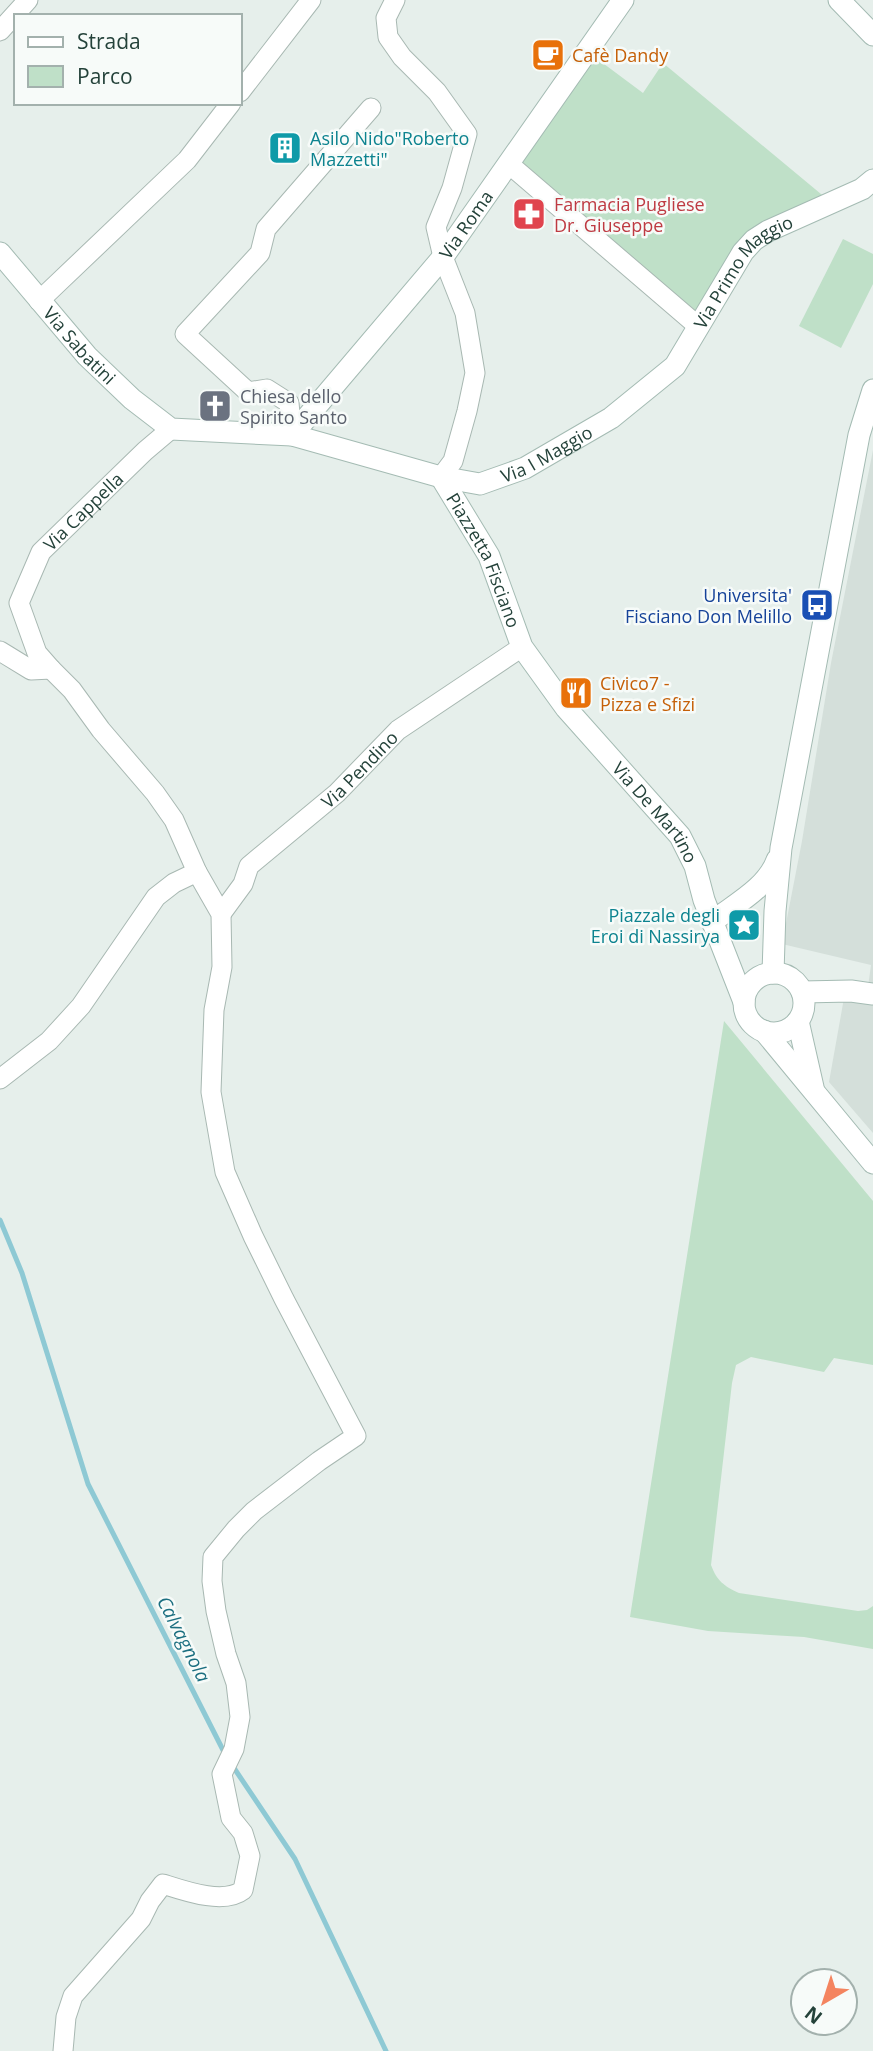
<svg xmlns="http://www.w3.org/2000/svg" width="873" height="2051" viewBox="0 0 873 2051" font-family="'Open Sans',sans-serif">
<rect width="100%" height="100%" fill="#e6efeb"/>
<polygon fill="#d4dfda" points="873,450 873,1133 829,1082 844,998 867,994 871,965 782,944 802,841 831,663"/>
<g fill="#bfe0c8">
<polygon points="592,55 643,93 663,63 827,199 758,230 695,329 510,174"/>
<polygon points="843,239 873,254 873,284 841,348 799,326"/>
<path d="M724,1021L873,1201V1365L834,1358L824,1372L751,1357L736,1365L732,1383L711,1565C717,1581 724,1586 739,1593L858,1611L867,1610L873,1606V1649L804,1637L708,1631L630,1617Z"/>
</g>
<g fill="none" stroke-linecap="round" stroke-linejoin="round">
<g stroke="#8ec9d4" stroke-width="5">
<polyline points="0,1220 22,1273 88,1484 225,1754"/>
<polyline points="232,1765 295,1859 386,2051"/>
</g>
<defs>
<g id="street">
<polyline points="395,0 386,18 388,37 402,57 437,92 467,134 452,188 436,227 443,257 465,313 475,373 467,411 453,461 441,477"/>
<polyline points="0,31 28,0"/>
<polyline points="240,92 311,0"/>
<polyline points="509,164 699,327"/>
<polyline points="39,301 187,160 231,103"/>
<polyline points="292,435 289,403 267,389 248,392 185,334 260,253 266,229 371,108"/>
<path id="s1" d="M0,651L31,670L51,669L37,653L19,603L41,552L145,451L171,429"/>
<path d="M51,669L72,690L101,730L155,793L174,820L197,872L221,914L222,967L214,1010L211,1092L225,1172L253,1236L284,1299L356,1436L319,1461L254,1511L236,1529L213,1557L212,1581L216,1611L226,1654L236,1683L240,1717L234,1749L222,1774L231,1818L243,1833L250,1856L243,1890C224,1905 185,1891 163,1884L150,1901L141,1919L73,1996L66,2017L63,2051"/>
<path id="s2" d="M221,914L243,884L249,866L337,793L398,730L522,647"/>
<polyline points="0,1079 49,1041 81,1006 156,897 174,883 197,872"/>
</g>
<g id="secondary">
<polyline points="839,0 873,35"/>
<path id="s3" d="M0,253L87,356L132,399L171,429L292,435L441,477L480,484L525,468L611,418L675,366L743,252L754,240L768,231L862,189L873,180"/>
<path id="s4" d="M292,435L443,257L623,0"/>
<path id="s5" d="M441,477L489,556L522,647L566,708L680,836L695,866L704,900L744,1002"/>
<path d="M712,922C735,904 767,888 777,860"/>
<polyline points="773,973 775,911 781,848 859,435 873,390"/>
<circle cx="774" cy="1003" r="30"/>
<polyline points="802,992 851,991 873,994"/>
<polyline points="798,1021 813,1087"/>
<polyline points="764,1031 873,1163"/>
</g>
</defs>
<use href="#street" stroke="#a8b8b2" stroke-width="21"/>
<use href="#secondary" stroke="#a4bbb3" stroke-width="23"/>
<use href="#street" stroke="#fff" stroke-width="19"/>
<use href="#secondary" stroke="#fff" stroke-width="21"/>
</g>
<defs>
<symbol id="cafe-square" viewBox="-11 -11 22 22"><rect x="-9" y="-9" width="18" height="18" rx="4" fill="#e8710a" stroke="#f7fbf9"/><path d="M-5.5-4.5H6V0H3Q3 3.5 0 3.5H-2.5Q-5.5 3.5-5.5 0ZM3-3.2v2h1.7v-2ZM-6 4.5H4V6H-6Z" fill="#fff"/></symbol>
<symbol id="building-square" viewBox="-11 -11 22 22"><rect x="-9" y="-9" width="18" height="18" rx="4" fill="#0f9aa8" stroke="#f7fbf9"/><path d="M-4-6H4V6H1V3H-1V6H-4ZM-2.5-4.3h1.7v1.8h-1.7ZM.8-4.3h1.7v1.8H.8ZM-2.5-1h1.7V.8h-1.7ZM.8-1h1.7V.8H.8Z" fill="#fff"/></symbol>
<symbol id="pharmacy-square" viewBox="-11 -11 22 22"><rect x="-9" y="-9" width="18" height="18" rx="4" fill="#e0444e" stroke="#f7fbf9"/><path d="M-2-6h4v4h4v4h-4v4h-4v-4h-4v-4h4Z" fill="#fff"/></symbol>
<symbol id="church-square" viewBox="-11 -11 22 22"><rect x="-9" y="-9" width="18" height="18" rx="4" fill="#6b7280" stroke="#f7fbf9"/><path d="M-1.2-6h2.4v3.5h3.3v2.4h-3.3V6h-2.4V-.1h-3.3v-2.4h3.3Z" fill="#fff"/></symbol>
<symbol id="bus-square" viewBox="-11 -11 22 22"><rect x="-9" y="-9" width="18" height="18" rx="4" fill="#1a4fb4" stroke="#f7fbf9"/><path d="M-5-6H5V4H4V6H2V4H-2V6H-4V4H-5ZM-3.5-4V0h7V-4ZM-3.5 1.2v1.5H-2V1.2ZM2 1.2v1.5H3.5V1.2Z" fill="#fff"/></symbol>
<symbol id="restaurant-square" viewBox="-11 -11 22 22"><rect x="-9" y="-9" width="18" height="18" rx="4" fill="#e8710a" stroke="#f7fbf9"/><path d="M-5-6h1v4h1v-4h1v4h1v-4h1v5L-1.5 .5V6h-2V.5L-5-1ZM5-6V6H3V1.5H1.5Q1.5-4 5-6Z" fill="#fff"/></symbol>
<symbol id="sight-square" viewBox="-11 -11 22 22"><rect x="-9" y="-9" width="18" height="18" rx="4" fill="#0f9aa8" stroke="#f7fbf9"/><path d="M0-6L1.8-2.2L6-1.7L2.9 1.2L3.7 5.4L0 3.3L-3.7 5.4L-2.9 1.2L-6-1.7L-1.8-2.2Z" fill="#fff"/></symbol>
</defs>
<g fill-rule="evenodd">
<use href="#cafe-square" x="529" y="36" width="38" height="38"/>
<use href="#building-square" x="266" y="129" width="38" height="38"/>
<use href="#pharmacy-square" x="510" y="195" width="38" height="38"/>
<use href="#church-square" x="196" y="387" width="38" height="38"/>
<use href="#bus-square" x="798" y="586" width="38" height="38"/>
<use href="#restaurant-square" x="557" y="674" width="38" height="38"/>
<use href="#sight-square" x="725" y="906" width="38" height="38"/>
</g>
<g text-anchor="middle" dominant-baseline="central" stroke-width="5" stroke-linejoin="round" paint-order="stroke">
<g font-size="18" fill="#c56008" stroke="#f7fbf9" text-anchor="start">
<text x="572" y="55">Cafè Dandy</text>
<text x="600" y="683">Civico7 -<tspan x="600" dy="21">Pizza e Sfizi</tspan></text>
</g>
<g font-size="18" fill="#0d838f" stroke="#f7fbf9" text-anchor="start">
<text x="310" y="138">Asilo Nido"Roberto<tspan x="310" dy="21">Mazzetti"</tspan></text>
<text x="720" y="915" text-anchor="end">Piazzale degli<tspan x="720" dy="21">Eroi di Nassirya</tspan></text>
</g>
<g font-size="18" fill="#be3a42" stroke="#f7fbf9" text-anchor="start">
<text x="554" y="204">Farmacia Pugliese<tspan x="554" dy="21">Dr. Giuseppe</tspan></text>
</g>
<g font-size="18" fill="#24423a" stroke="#f7fbf9">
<text stroke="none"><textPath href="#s4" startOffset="273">Via Roma</textPath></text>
<text stroke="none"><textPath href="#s3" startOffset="910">Via Primo Maggio</textPath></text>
<text stroke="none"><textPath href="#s3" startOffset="122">Via Sabatini</textPath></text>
<text stroke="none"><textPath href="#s3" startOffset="635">Via I Maggio</textPath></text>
<text stroke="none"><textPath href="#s1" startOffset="245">Via Cappella</textPath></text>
<text stroke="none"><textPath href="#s5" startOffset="94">Piazzetta Fisciano</textPath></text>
<text stroke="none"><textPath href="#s2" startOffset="203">Via Pendino</textPath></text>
<text stroke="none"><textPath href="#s5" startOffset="402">Via De Martino</textPath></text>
</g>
<g font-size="18" fill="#5b616d" stroke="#f7fbf9" text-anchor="start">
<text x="240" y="396">Chiesa dello<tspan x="240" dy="21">Spirito Santo</tspan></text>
</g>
<g font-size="18" fill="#164399" stroke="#f7fbf9" text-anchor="end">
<text x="792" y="595">Universita'<tspan x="792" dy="21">Fisciano Don Melillo</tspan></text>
</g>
<g font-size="19" font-style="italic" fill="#1c6f80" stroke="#f7fbf9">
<text transform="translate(184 1639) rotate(63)">Calvagnola</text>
</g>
</g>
<rect x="14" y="14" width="228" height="91" fill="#f7fbf9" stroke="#a3b1ad" stroke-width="2"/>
<rect x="28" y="37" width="35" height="10" fill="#ffffff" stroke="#a3b1ad" stroke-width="2"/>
<text x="77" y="49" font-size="21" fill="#24423a">Strada</text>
<rect x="28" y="66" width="35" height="21" fill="#bfe0c8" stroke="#a3b1ad" stroke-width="2"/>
<text x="77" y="84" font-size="21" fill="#24423a">Parco</text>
<g transform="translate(824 2002) rotate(219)"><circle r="33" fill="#f7fbf9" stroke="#a3b1ad" stroke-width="2"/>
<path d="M0-5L12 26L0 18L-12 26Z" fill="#f4845f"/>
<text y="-10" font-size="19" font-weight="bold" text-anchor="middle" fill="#24423a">N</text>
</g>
</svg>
